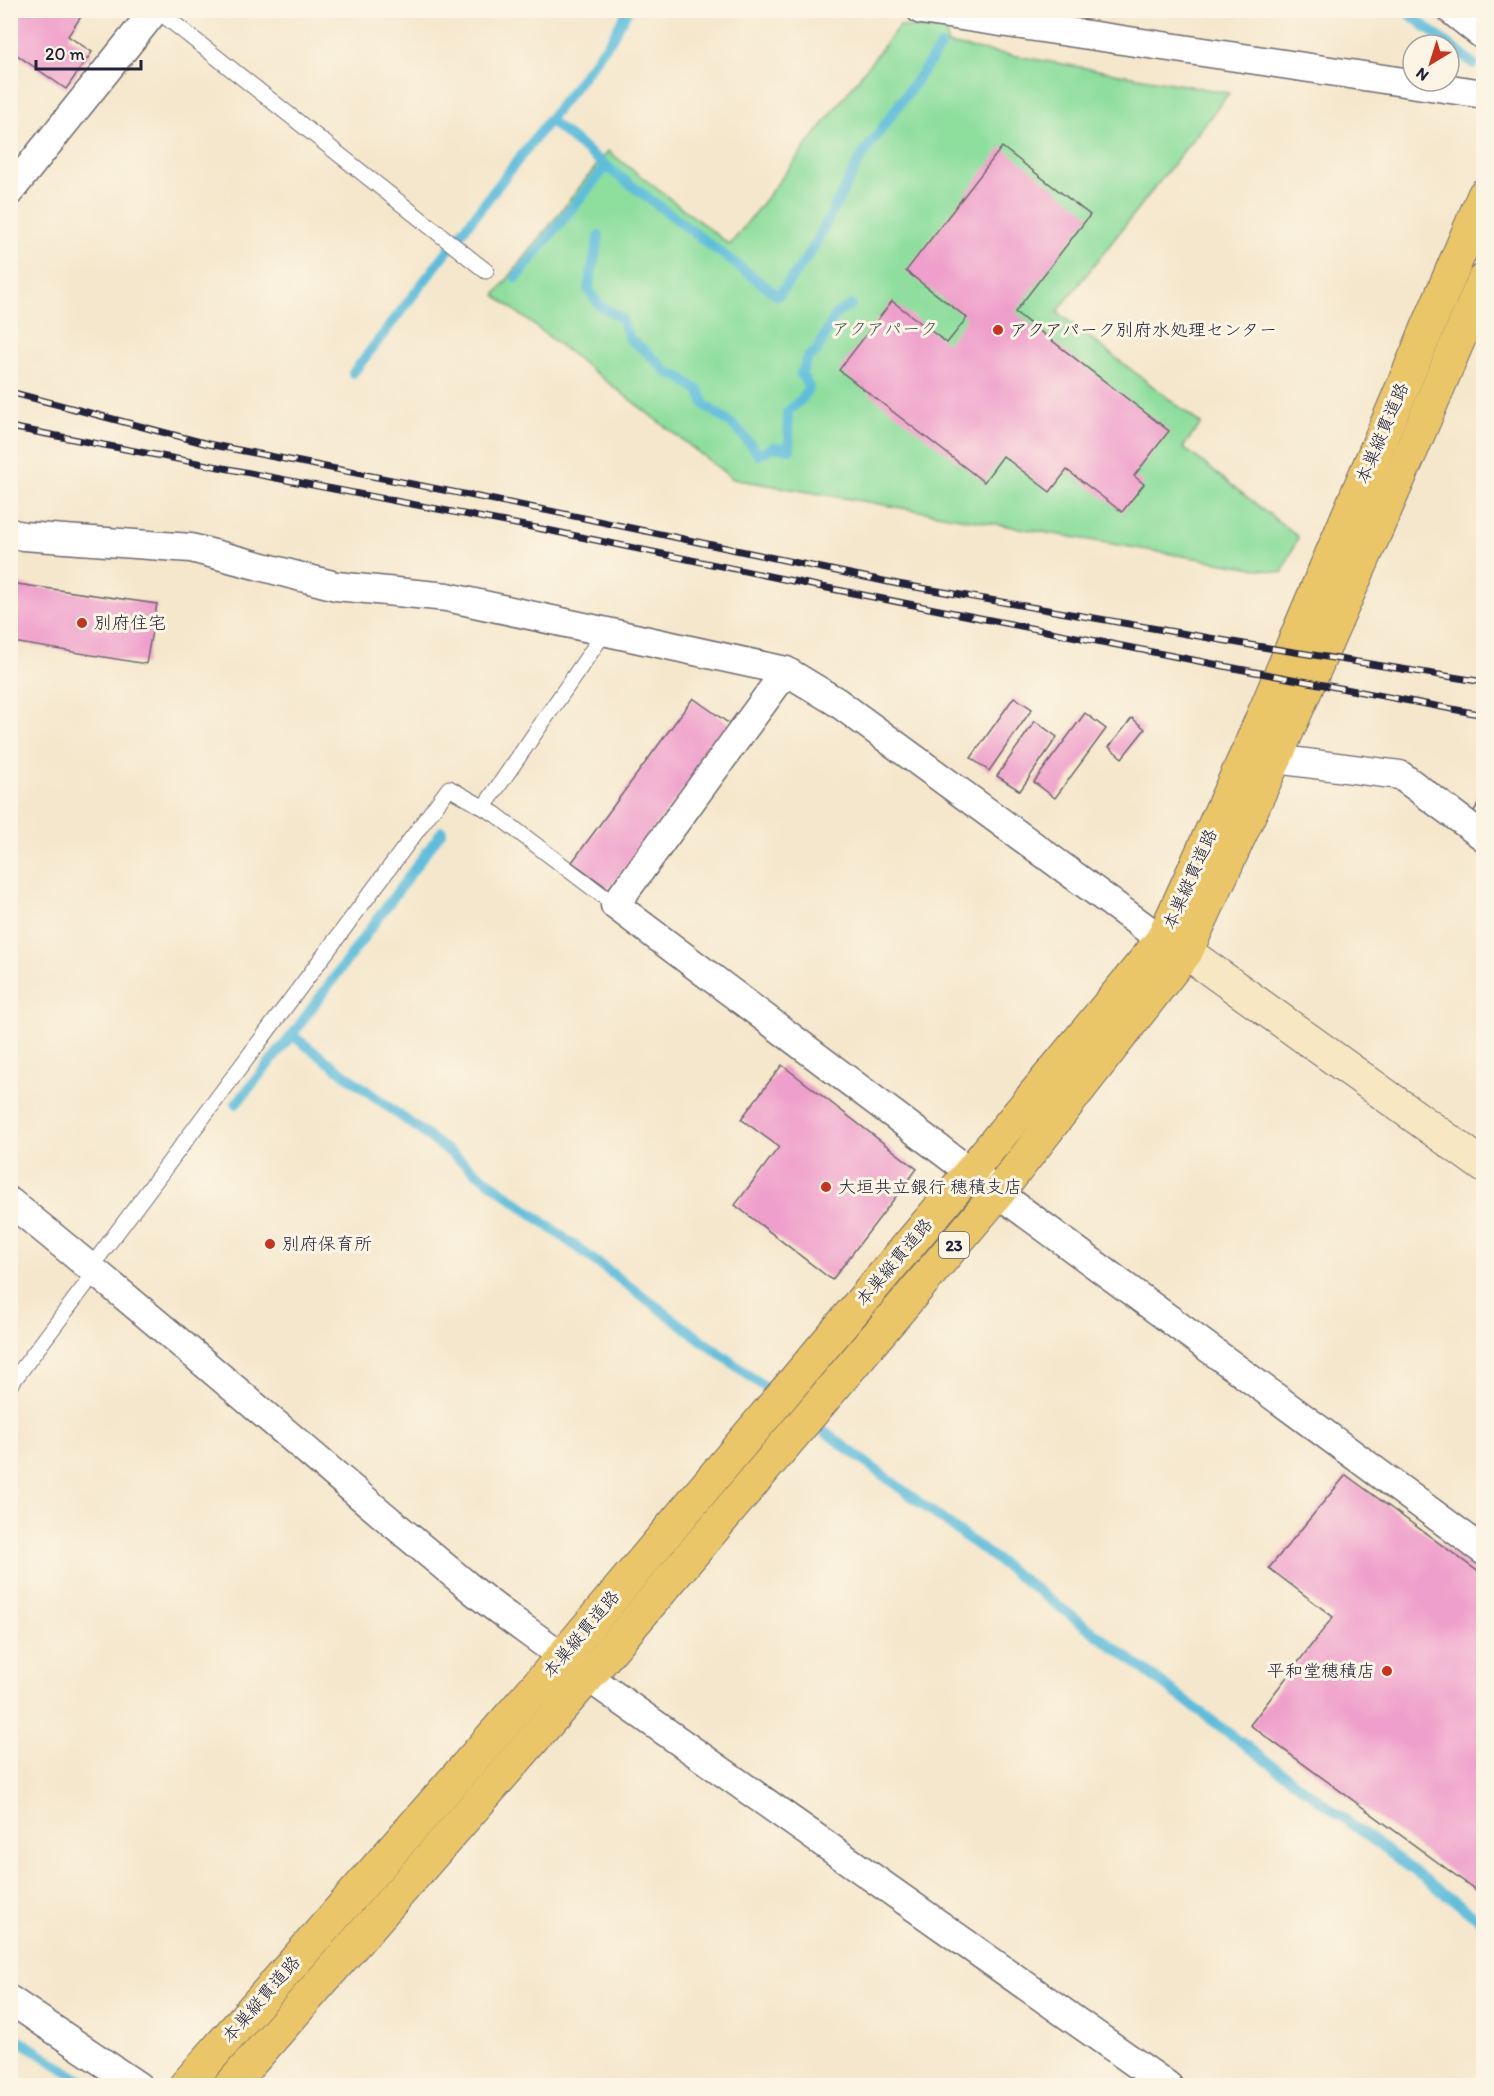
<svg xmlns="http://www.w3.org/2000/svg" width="1494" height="2096" viewBox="0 0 1494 2096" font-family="Itim,'Klee One',sans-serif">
<rect width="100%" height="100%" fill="#fcf5e5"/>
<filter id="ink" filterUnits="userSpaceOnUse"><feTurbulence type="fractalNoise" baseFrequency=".0167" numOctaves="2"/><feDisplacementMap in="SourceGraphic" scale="12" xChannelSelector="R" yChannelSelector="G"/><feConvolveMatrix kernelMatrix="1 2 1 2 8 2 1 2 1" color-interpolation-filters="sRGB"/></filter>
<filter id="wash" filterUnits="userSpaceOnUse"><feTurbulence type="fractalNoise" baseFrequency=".008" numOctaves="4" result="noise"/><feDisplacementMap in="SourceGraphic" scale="24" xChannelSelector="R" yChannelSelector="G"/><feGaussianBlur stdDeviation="1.35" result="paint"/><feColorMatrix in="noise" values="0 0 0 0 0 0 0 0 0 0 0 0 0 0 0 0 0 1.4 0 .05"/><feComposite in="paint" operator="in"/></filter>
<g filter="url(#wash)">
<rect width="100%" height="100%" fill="#f5e7cc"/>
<polygon fill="#8ede9e" stroke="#58806c" stroke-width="1.5" points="899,26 947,30 947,44 1229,93 1057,312 1201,424 1183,447 1298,537 1282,573 733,479 495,295 608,151 730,245"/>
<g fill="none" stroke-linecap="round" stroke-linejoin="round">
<g stroke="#5dbddb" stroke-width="10">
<polyline points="1404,10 1449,45"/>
<polyline points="1449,45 1474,64"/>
<polyline points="550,121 606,166 778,296 811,252 860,159 941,46"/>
<polyline points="599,236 588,289 599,305 621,318 630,339 648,353 667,372 680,377 699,391 705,405 738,429 759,455 773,447 790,449 787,412 802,399 809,387 801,374 809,356 816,352 836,314 851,305"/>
<polyline points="516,278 606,166"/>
<polyline points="353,373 611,40 628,10"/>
<polyline points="292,1035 1484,1923"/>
<polyline points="236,1104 292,1035 442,831"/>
<polyline points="10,2034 90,2086"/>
</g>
</g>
<g id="blocks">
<g fill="#ef9fcb">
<polygon points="10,10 81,10 84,12 68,36 92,52 66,89 10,50"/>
<polygon points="1002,147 1090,215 1015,312 1169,431 1134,476 1144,484 1122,512 1067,470 1050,492 1003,456 984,482 839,370 892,301 947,343 967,318 906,271"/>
<polygon points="10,583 157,604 146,664 13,642 10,648"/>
<polygon points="1014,697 1032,709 989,771 971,758"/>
<polygon points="693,698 731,725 609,889 572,862"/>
<polygon points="1085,713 1106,729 1055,798 1034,782"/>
<polygon points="1132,718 1145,729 1122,758 1109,747"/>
<polygon points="1035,721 1057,737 1020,791 997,776"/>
<polygon points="1484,794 1484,825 1471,816"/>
<polygon points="782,1065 917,1169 832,1280 735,1205 779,1147 741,1119"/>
<polygon points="1346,1475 1484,1576 1484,1896 1250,1725 1333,1617 1269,1568"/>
</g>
</g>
</g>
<g filter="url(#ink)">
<use href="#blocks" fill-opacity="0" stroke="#6c676e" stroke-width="1.5"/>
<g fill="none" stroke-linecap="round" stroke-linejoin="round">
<defs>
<g id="lane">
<polyline points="157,10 486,271"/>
<polyline points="484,807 604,633"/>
<polyline points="91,1267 449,788 495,814 615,905"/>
<polyline points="10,1385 96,1271"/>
</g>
<g id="street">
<polyline points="921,10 1484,94"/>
<polyline points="1451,10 1484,36"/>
<polyline points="10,191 155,10"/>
<polyline points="10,533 23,536 191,548 336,586 447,597 786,671 837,702 1162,940"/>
<polyline points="786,671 615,905 998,1193 1484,1551"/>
<polyline points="1256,753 1275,759 1400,775 1484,837"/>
<path d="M10,1202C166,1327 315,1460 469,1587C507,1619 550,1645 588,1677L1168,2086"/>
<polyline points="10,2000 138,2086"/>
</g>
<polyline id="secondary" points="1162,940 1186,952 1484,1166"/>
<g id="primary">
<polyline points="185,2086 563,1656 971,1171 1162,940 1248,751 1484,195"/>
<polyline points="230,2086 588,1677 998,1193 1186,952 1275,759 1412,449 1484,280"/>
</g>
</defs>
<use href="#lane" stroke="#6c676e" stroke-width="17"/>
<use href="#street" stroke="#6c676e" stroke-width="31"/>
<use href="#secondary" stroke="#6c676e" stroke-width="35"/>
<use href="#primary" stroke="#6c676e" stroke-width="35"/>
<use href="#lane" stroke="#fff" stroke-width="15"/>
<use href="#street" stroke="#fff" stroke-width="28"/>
<use href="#secondary" stroke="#f7e8c3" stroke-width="33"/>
<use href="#primary" stroke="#ebc669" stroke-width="33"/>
<defs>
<g id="rail">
<polyline points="10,392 208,444 550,511 898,584 1250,645 1484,682"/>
<polyline points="10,427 552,531 812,585 1239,669 1484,715"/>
</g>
</defs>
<use href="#rail" stroke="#22223b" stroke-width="7"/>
<use href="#rail" stroke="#fcf5e5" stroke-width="4.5" stroke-dasharray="14" stroke-linecap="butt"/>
</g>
</g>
<g fill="#c8321e" stroke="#fcf5e5" stroke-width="2">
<circle cx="998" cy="330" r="6"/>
<circle cx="82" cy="623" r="6"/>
<circle cx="826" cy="1187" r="6"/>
<circle cx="270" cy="1244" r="6"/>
<circle cx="1387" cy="1671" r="6"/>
</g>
<g text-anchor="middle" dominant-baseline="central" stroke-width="6" stroke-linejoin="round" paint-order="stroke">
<rect fill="#fcf5e5" stroke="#63616e" stroke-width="1.5" x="939" y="1232" width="30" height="26" rx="4.5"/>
<g font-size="16" font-weight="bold" fill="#22223b">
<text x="954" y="1245">23</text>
</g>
<g font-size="18" fill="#425a59" stroke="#fcf5e5">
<text x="885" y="329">アクアパーク</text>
</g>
<g font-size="18" fill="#22223b" stroke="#fcf5e5" text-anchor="start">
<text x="1010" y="330">アクアパーク別府水処理センター</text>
<text x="94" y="623">別府住宅</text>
<text x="838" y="1187">大垣共立銀行 穂積支店</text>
<text x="282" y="1244">別府保育所</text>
<text x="1375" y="1671" text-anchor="end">平和堂穂積店</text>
</g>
<g font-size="18" fill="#22223b" stroke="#fcf5e5">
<text transform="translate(1382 433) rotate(-67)">本巣縦貫道路</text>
<text transform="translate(1190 879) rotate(-66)">本巣縦貫道路</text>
<text transform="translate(894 1262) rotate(-50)">本巣縦貫道路</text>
<text transform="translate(581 1634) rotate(-50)">本巣縦貫道路</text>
<text transform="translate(261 1999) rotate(-49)">本巣縦貫道路</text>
</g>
</g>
<rect width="1494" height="2096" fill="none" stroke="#fcf5e5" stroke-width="36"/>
<g transform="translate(1431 63) rotate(218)"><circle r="28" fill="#fcf5e5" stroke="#a5a1a1" stroke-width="1.5"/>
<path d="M0-4.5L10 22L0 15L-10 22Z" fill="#c8321e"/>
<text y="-9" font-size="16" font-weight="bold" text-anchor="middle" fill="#22223b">N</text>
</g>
<path d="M36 60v9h105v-9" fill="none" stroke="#22223b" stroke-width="3"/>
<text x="45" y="60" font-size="18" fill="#22223b" stroke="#fcf5e5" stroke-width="4.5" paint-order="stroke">20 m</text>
</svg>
